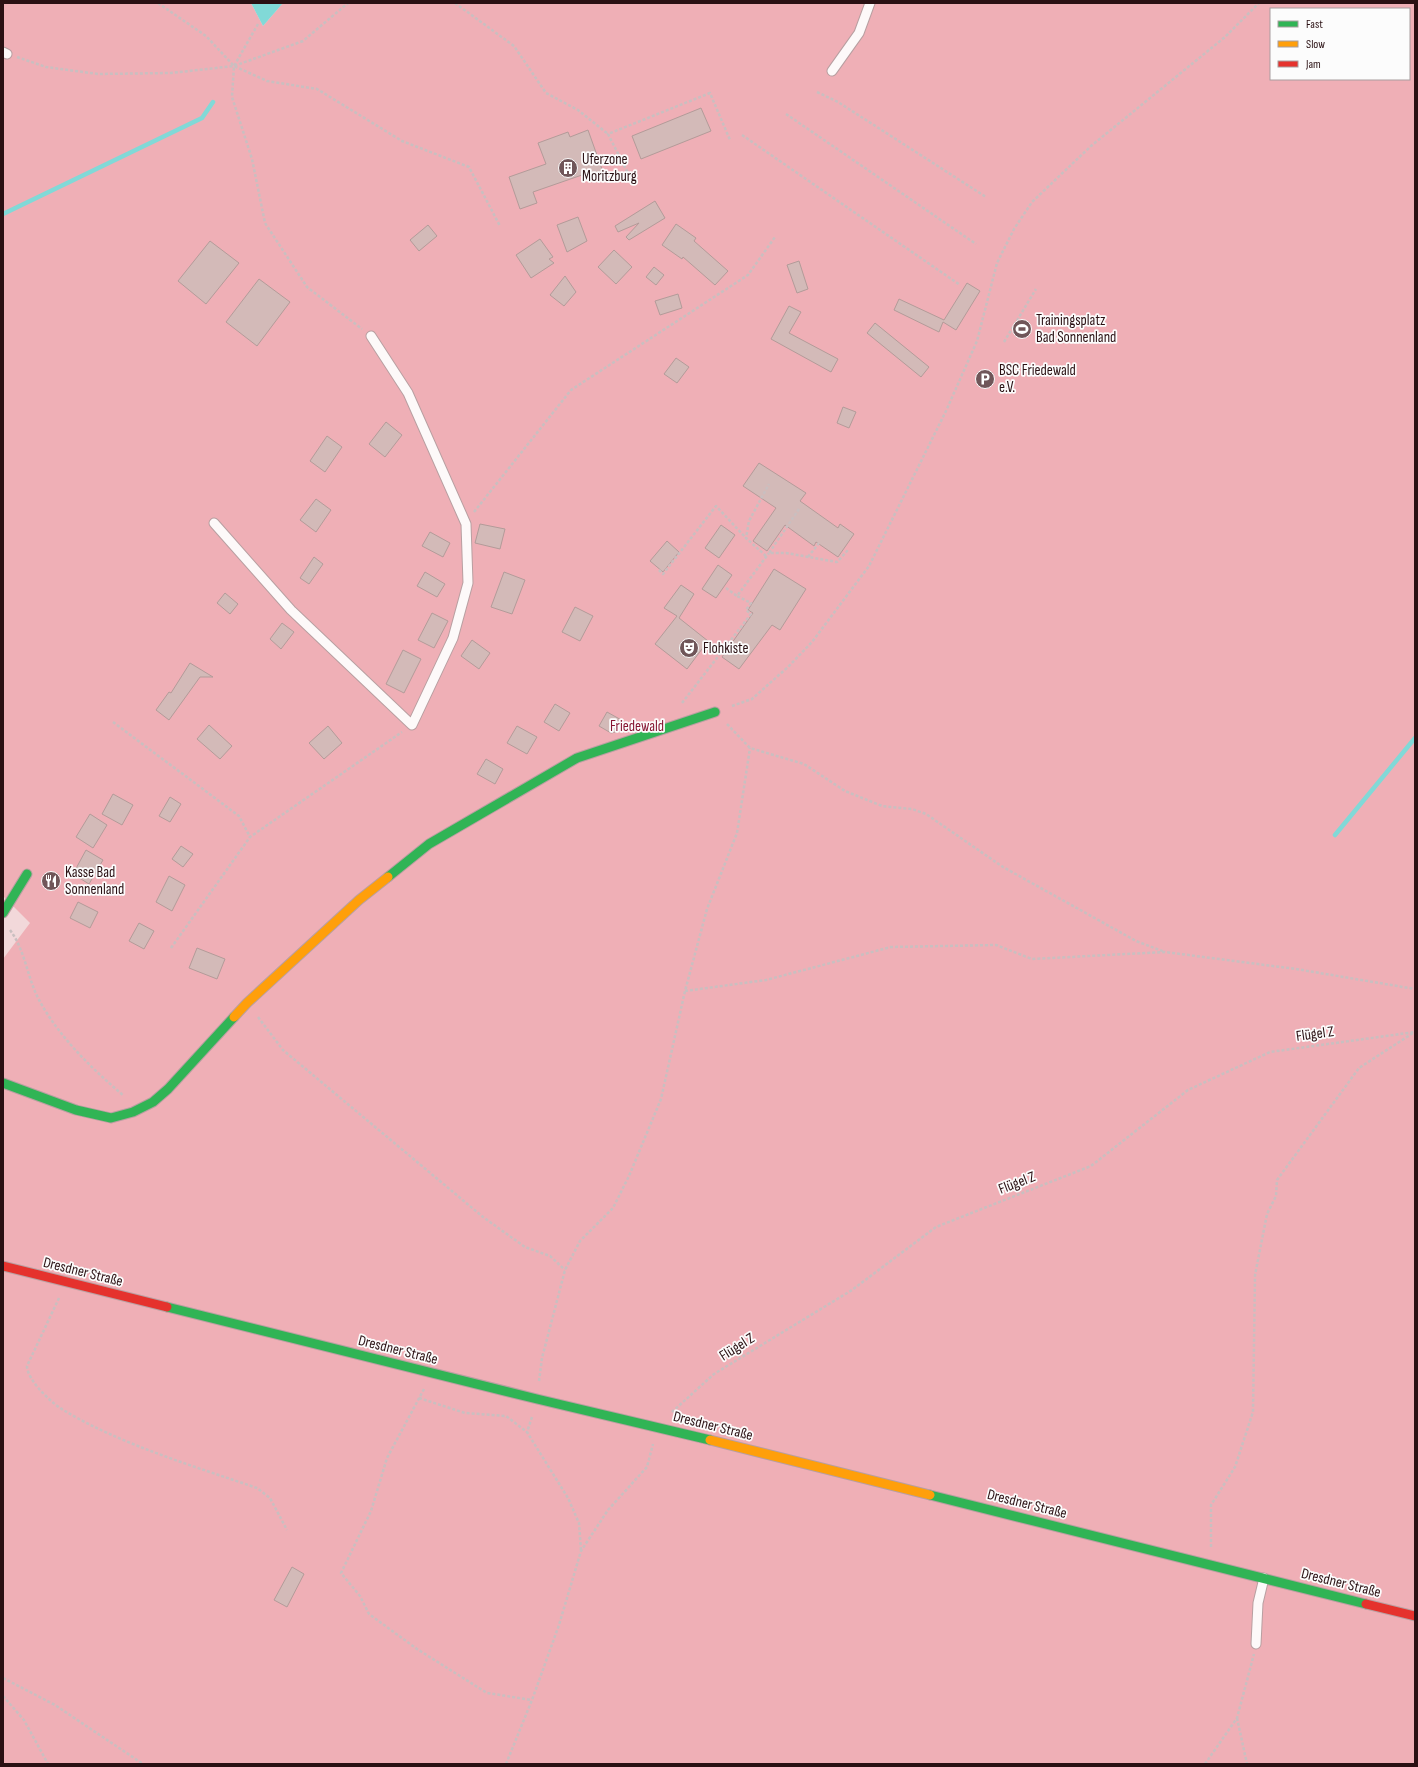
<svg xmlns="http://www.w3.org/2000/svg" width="1418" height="1767" viewBox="0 0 1418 1767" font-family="'Sofia Sans Condensed',sans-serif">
<rect width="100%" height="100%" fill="#f2d8da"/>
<path fill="#efafb6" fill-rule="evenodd" d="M3,3H251L263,26L283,3H1415V1764H3V959L30,923L3,896ZM1271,9H1409V79H1271Z"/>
<polygon fill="#81d9d7" points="251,3 283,3 263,26"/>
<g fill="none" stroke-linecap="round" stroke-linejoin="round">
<g stroke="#81d9d7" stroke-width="4.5">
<polyline points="3,214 202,118 213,102"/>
<polyline points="1335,835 1415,738"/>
</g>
</g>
<g fill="#d3bab8" stroke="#b39b99">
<polygon points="701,108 711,131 641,159 632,136"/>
<polygon points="588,130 603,172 583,179 582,175 533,192 537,203 520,209 509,177 546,164 538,143 568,132 570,137"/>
<polygon points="655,201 665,218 629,240 626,237 639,223 618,232 615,226"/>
<polygon points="578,217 587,241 567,252 557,225"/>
<polygon points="676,224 696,238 694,241 728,271 715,285 683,257 682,259 662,245"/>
<polygon points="428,225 437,236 419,251 410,240"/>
<polygon points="540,239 553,257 549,259 554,263 531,278 516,255"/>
<polygon points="210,241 239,263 206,304 178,281"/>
<polygon points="614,250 632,267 616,284 598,267"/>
<polygon points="799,261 808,289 797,293 787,265"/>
<polygon points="654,267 664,275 656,285 646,277"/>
<polygon points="565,276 576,292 564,306 550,295"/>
<polygon points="259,279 290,302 257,346 226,322"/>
<polygon points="967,283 980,291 956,330 943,322 939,332 894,310 899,299 944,320"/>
<polygon points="678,294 682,308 660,315 655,301"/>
<polygon points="789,306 801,312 789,333 838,359 831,372 771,339"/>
<polygon points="875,323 929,367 921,377 867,333"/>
<polygon points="676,358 689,367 677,383 664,374"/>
<polygon points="843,407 856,412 849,428 837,423"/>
<polygon points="386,422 402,435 385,457 369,444"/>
<polygon points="327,436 342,447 325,472 310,461"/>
<polygon points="759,463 806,493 800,501 838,528 840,524 854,534 838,557 816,542 814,546 785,525 767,551 753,541 776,508 743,486"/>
<polygon points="316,499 331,510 316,532 300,520"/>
<polygon points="480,524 505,529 500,549 475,543"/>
<polygon points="721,525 735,535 719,558 705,548"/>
<polygon points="430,532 450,543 443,557 422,546"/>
<polygon points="667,541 679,552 663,572 650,561"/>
<polygon points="314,557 323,564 309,584 300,578"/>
<polygon points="718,565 732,575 716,598 702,589"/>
<polygon points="774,569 806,589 780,630 772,625 739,669 722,657 753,613 748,610"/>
<polygon points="425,572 445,584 437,597 417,586"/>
<polygon points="504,572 525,580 512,614 491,607"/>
<polygon points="681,585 694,594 679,618 708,641 687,669 655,644 677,616 664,608"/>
<polygon points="225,593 238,604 230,614 217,603"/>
<polygon points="575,607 593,616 580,641 562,632"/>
<polygon points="432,613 448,621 434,648 418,640"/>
<polygon points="282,623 294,632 281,649 270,639"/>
<polygon points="472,640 490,653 479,669 461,656"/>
<polygon points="403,650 421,659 404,693 386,684"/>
<polygon points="190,663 213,677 200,677 169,720 156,710 169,692 171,693"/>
<polygon points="555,704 570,713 559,731 544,722"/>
<polygon points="607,712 625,722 620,731 611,733 599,726"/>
<polygon points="209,725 232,746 220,759 197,739"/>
<polygon points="328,726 342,743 324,759 309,743"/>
<polygon points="517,726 537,737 527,754 507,743"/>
<polygon points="486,759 503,769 495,784 477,774"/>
<polygon points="113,794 133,805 122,825 102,814"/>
<polygon points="170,797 181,804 170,822 159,816"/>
<polygon points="90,814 107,825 93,848 76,837"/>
<polygon points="181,846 193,854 183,867 172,859"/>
<polygon points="86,850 103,860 89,884 73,874"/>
<polygon points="169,876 185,885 172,911 156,902"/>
<polygon points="78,902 98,912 90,928 70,918"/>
<polygon points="139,923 154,931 144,949 129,941"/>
<polygon points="197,948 225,959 217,979 189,968"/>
<polygon points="292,1567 304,1574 287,1607 274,1600"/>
</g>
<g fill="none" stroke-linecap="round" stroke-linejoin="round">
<defs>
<g id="lane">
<polyline points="3,52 7,54"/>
<polyline points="832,71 859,33 870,3"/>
<polyline points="214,523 291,610 412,725 453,638 468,583 466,524 408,393 371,336"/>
<polyline points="1256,1644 1258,1603 1264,1578"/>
</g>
<g id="fast">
<polyline points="388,877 429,844 577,758 715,712"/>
<polyline points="3,913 27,874"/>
<polyline points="3,1083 76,1110 111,1118 133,1112 153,1102 168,1089 234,1017"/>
<polyline points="167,1307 537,1399 710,1440"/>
<polyline points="930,1495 1366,1604"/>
</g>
<g id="slow">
<polyline points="234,1017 247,1003 359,900 388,877"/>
<polyline points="710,1440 930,1495"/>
</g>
<g id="jam">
<polyline points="3,1266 167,1307"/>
<polyline points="1366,1604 1415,1616"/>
</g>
</defs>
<use href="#lane" stroke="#b89fa1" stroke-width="11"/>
<use href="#fast" stroke="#b89fa1" stroke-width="11"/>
<use href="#slow" stroke="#b89fa1" stroke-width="11"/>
<use href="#jam" stroke="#b89fa1" stroke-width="11"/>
<g stroke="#c9bfc0" stroke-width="2.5" stroke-dasharray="3 2" stroke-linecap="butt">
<polyline points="158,3 206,36 234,66 267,81 317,89 402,141 469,167 500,226"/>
<polyline points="455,3 514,46 546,93 578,110 608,134"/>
<polyline points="258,24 234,66 232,97 252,159 265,223 307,287 362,329"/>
<polyline points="17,57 46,67 98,74 171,73 234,66 303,41 348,3"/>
<polyline points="817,92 838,102 986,197"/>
<polyline points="786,114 976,244"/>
<polyline points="742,135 960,285"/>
<polyline points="632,181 608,134 710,93 730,140"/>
<polyline points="1004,342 1036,289"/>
<polyline points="799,509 769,553 786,553 837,562 849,549"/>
<polyline points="474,512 571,390 748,275 775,237"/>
<polyline points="766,556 746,538 749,521 769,484"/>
<polyline points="808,557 819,543"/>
<polyline points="659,570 663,574 716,506 746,538"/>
<polyline points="726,588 737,596"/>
<polyline points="682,703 751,614 746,610 751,603 737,596 769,553"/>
<polyline points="732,706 752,699 788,667 812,642 869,566 946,411 977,341 997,263 1014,229 1032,202 1091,146 1225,37 1259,3"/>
<polyline points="113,722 239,816 250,837"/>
<polyline points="727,724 750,748 804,764 845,791 882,806 912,809 926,814 1003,867 1136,941 1165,952"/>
<path d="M10,930C25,950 27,976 38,998C58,1036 91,1068 124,1096"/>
<polyline points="171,948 250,837 402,732"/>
<polyline points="685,991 766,980 891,947 996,945 1032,959 1165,952 1296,969 1415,989"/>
<polyline points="258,1017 283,1050 483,1217 525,1247 550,1256 565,1270"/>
<path d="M59,1298L27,1366C27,1380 52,1404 65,1411C120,1444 196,1467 257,1488L270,1498L287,1530"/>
<polyline points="539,1381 542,1358 565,1270 580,1241 613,1208 629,1176 661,1099 685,991 707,909 737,833 750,748"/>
<polyline points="424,1389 387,1458 371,1511 341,1573 360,1596 369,1614 417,1649 487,1693 532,1700"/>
<polyline points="419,1398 465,1413 506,1416 527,1432"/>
<polyline points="672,1412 714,1374 852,1290 936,1227 1091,1166 1188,1090 1270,1052 1415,1032"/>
<polyline points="532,1417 527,1432 568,1498 579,1523 581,1551"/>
<polyline points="1211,1547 1211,1505 1235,1467 1253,1412 1255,1275 1267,1214 1276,1196 1277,1180 1359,1068 1413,1033"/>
<polyline points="3,1678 55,1705 143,1764"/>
<polyline points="3,1696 24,1720 48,1764"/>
<polyline points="1237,1718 1247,1764"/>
<polyline points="506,1764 532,1700 559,1625 581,1551 608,1510 647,1467 653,1444"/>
<polyline points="1205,1764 1237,1718 1254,1654"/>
</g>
<use href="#lane" stroke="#fdf9f9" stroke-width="9"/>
<use href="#fast" stroke="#30b455" stroke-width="9"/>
<use href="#slow" stroke="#ff9f0a" stroke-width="9"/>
<use href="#jam" stroke="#e5322d" stroke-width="9"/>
</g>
<defs>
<symbol id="building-disc" viewBox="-11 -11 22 22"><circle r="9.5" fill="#705659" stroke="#fcfcfc"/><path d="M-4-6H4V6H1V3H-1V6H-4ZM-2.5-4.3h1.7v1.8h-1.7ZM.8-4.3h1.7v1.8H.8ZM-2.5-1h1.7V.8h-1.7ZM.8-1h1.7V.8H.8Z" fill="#fff"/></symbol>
<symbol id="stadium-disc" viewBox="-11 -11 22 22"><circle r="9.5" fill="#705659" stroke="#fcfcfc"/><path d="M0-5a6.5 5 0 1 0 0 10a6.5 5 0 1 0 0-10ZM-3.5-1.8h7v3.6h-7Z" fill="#fff"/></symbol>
<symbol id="parking-disc" viewBox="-11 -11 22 22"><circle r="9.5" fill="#705659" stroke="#fcfcfc"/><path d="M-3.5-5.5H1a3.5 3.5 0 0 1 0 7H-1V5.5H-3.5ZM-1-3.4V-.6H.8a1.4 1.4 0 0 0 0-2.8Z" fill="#fff"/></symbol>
<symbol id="theatre-disc" viewBox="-11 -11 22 22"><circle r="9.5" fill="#705659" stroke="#fcfcfc"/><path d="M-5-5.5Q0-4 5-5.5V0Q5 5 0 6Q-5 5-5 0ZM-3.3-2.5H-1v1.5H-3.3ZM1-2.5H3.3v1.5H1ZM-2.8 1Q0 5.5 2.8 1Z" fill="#fff"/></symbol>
<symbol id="restaurant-disc" viewBox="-11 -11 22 22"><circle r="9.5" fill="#705659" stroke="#fcfcfc"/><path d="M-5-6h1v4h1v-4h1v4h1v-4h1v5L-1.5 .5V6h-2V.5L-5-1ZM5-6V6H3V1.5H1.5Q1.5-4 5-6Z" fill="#fff"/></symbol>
</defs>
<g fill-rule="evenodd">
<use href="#building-disc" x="557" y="157" width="22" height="22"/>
<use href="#stadium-disc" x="1011" y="318" width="22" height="22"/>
<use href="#parking-disc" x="974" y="368" width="22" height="22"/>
<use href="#theatre-disc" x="678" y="637" width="22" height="22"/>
<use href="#restaurant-disc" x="40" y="870" width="22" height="22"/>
</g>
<g text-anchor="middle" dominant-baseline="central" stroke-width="3.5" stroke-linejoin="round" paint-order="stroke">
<g font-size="15" fill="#2a1013" stroke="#fcfcfc" text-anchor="start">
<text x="582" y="159">Uferzone<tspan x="582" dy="17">Moritzburg</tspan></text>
<text x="1036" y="320">Trainingsplatz<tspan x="1036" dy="17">Bad Sonnenland</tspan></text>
<text x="999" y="370">BSC Friedewald<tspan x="999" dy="17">e.V.</tspan></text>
<text x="703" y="648">Flohkiste</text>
<text x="65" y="872">Kasse Bad<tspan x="65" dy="17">Sonnenland</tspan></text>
</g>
<g font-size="15" fill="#871633" stroke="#fcfcfc">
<text x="637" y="726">Friedewald</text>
</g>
<g font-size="15" fill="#2a1013" stroke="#fcfcfc">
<text transform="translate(1315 1034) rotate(-8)">Flügel Z</text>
<text transform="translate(1017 1183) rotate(-21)">Flügel Z</text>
<text transform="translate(83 1272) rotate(14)">Dresdner Straße</text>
<text transform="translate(737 1347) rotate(-32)">Flügel Z</text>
<text transform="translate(398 1350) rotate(14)">Dresdner Straße</text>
<text transform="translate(713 1426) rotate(14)">Dresdner Straße</text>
<text transform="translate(1027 1504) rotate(14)">Dresdner Straße</text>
<text transform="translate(1341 1583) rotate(14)">Dresdner Straße</text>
</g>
</g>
<rect width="1418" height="1767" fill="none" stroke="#2a1013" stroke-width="8"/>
<rect x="1270" y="8" width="140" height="72" fill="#fcfcfc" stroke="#a89e9f"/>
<rect x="1278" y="21" width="20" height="6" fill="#30b455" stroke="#a89e9f"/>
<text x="1306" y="28" font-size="12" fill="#2a1013">Fast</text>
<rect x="1278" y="41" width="20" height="6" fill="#ff9f0a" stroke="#a89e9f"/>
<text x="1306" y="48" font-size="12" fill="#2a1013">Slow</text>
<rect x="1278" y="61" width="20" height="6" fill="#e5322d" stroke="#a89e9f"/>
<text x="1306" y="68" font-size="12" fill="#2a1013">Jam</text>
</svg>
